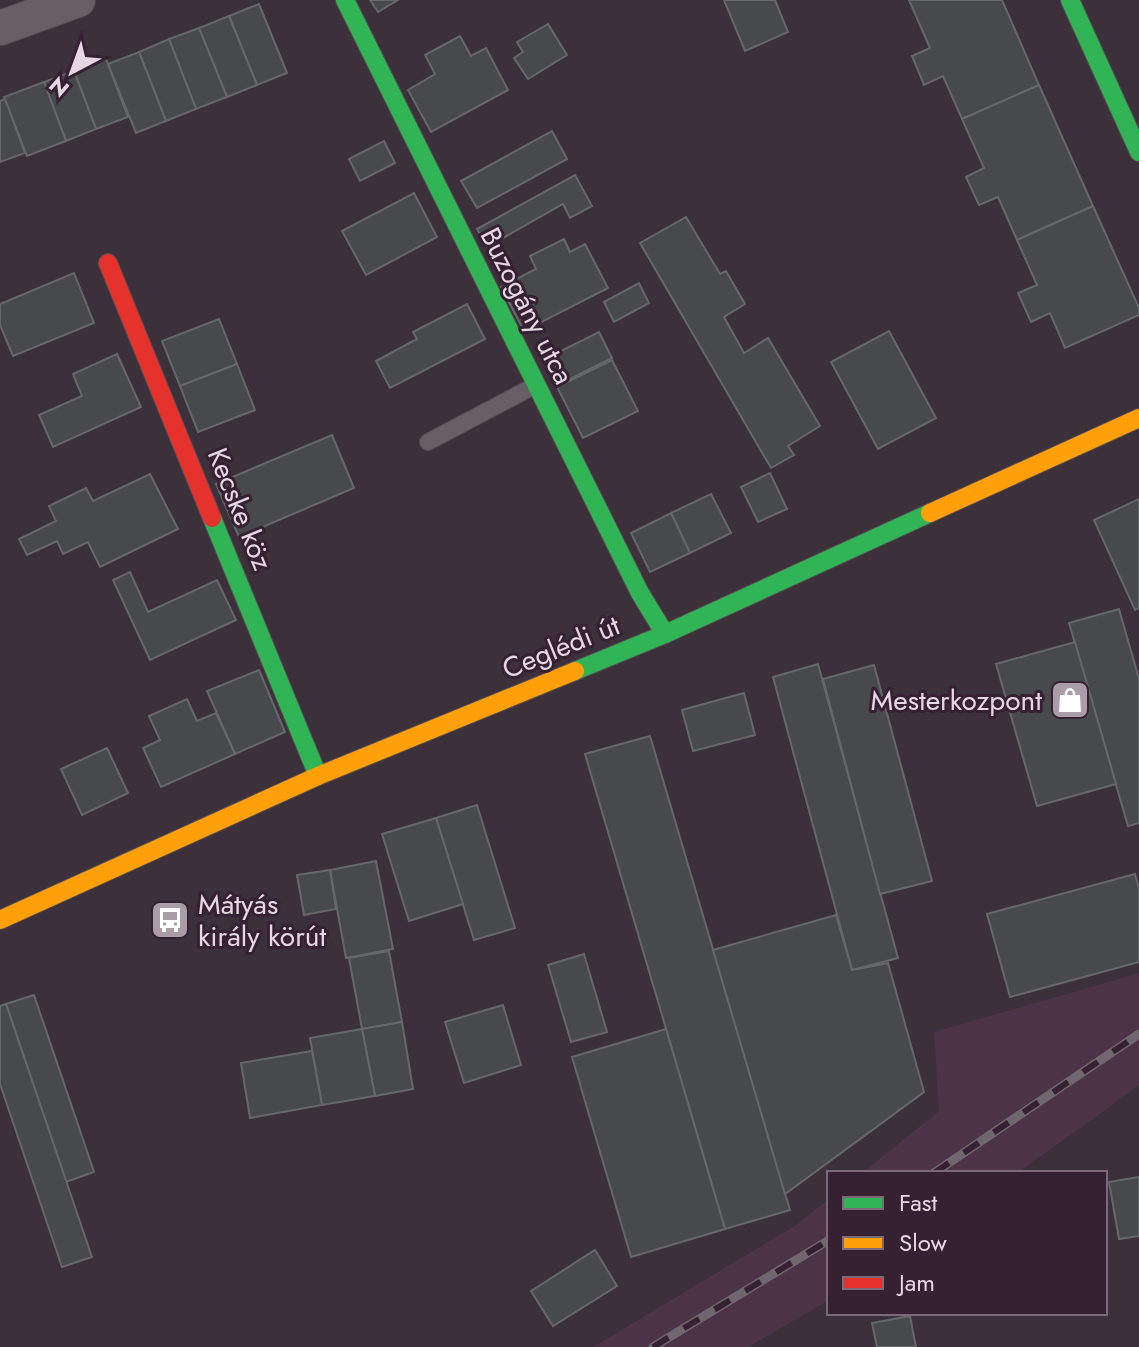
<svg xmlns="http://www.w3.org/2000/svg" width="1139" height="1347" viewBox="0 0 1139 1347" font-family="Jost,sans-serif">
<rect width="100%" height="100%" fill="#3c303a"/>
<g fill="#4c3347">
<polygon points="1139,973 1139,1085 1090,1121 1017,1173 862,1173 939,1111 934,1032"/>
<polygon points="829,1199 829,1300 748,1347 593,1347 796,1225"/>
</g>
<g fill="#48494c" stroke="#65676a" stroke-width="2">
<polygon points="370,0 398,0 378,12"/>
<polygon points="724,0 775,0 788,32 745,51"/>
<polygon points="909,0 1002,0 1039,85 962,119 943,76 924,85 912,56 930,48"/>
<polygon points="259,4 287,73 257,85 229,16"/>
<polygon points="229,16 257,85 227,97 199,28"/>
<polygon points="548,24 567,55 528,79 514,58 523,52 517,42"/>
<polygon points="199,28 227,97 196,109 169,39"/>
<polygon points="460,36 471,56 486,48 508,90 431,132 408,90 435,74 425,55"/>
<polygon points="169,39 196,109 166,121 139,52"/>
<polygon points="139,52 166,121 136,133 108,64"/>
<polygon points="106,59 128,117 96,129 74,71"/>
<polygon points="74,71 96,129 66,141 44,82"/>
<polygon points="44,82 66,141 27,156 4,97"/>
<polygon points="1039,85 1093,206 1017,240 998,197 979,205 966,177 984,168 962,119"/>
<polygon points="5,99 25,153 0,162 0,101"/>
<polygon points="552,131 567,159 477,208 461,181"/>
<polygon points="384,141 395,163 360,181 349,159"/>
<polygon points="575,175 592,206 570,218 563,204 487,247 477,229"/>
<polygon points="414,193 437,237 366,275 342,231"/>
<polygon points="1093,206 1139,308 1139,315 1065,348 1050,313 1031,322 1018,293 1037,285 1017,240"/>
<polygon points="686,217 720,274 726,271 745,304 724,317 744,353 768,338 820,426 788,446 794,455 771,468 640,243"/>
<polygon points="564,239 570,252 585,244 608,288 524,331 501,287 536,269 530,256"/>
<polygon points="74,273 94,323 13,356 0,325 0,304"/>
<polygon points="639,283 649,303 614,322 604,302"/>
<polygon points="467,304 485,339 390,388 376,361 417,339 413,332"/>
<polygon points="219,319 237,364 180,386 162,341"/>
<polygon points="889,331 936,418 878,449 831,362"/>
<polygon points="599,332 612,358 564,382 551,356"/>
<polygon points="117,354 141,407 53,447 39,415 82,396 73,374"/>
<polygon points="612,360 638,411 583,438 557,387"/>
<polygon points="237,364 255,410 198,432 180,386"/>
<polygon points="332,435 354,488 239,537 216,484"/>
<polygon points="770,473 787,509 758,522 741,487"/>
<polygon points="150,474 178,529 100,567 88,542 63,554 57,541 27,555 19,539 56,521 49,506 86,488 93,501"/>
<polygon points="711,494 731,533 690,553 671,513"/>
<polygon points="1139,499 1139,608 1135,610 1094,520"/>
<polygon points="671,513 690,553 650,572 631,533"/>
<polygon points="130,572 148,612 217,580 236,620 150,660 113,580"/>
<polygon points="1119,609 1139,679 1139,823 1128,826 1069,623"/>
<polygon points="1075,642 1116,784 1037,806 996,664"/>
<polygon points="818,664 898,958 852,970 773,677"/>
<polygon points="874,665 932,881 880,894 823,679"/>
<polygon points="259,670 285,732 235,754 207,691"/>
<polygon points="744,693 755,735 693,751 682,710"/>
<polygon points="187,699 197,721 216,713 235,754 161,787 143,748 160,740 149,716"/>
<polygon points="650,736 790,1210 725,1229 585,754"/>
<polygon points="107,748 128,793 82,815 61,769"/>
<polygon points="477,805 515,928 474,940 436,818"/>
<polygon points="436,818 463,904 409,921 382,834"/>
<polygon points="376,861 393,949 346,958 330,870"/>
<polygon points="330,870 336,909 304,915 297,875"/>
<polygon points="1135,874 1139,889 1139,962 1010,997 987,914"/>
<polygon points="836,915 852,970 888,963 924,1092 785,1194 713,950"/>
<polygon points="389,951 402,1022 362,1029 349,958"/>
<polygon points="584,954 607,1032 571,1042 548,965"/>
<polygon points="34,995 94,1172 66,1182 6,1004"/>
<polygon points="6,1004 92,1257 62,1267 0,1084 0,1006"/>
<polygon points="503,1005 521,1065 464,1083 445,1022"/>
<polygon points="402,1022 413,1089 375,1096 362,1029"/>
<polygon points="362,1029 375,1096 322,1105 310,1038"/>
<polygon points="666,1029 725,1229 631,1257 572,1057"/>
<polygon points="312,1051 322,1105 250,1118 241,1063"/>
<polygon points="1139,1177 1139,1236 1119,1239 1109,1182"/>
<polygon points="595,1250 617,1286 553,1326 531,1291"/>
<polygon points="910,1316 916,1347 877,1347 872,1323"/>
</g>
<g fill="none" stroke-linecap="round" stroke-linejoin="round">
<defs>
<polyline id="lane" points="428,442 534,386"/>
<polyline id="street" points="0,28 78,0"/>
<g id="fast">
<polyline points="345,0 640,593 665,634"/>
<polyline points="1070,0 1139,152"/>
<polyline points="212,518 318,776"/>
<polyline points="575,671 665,634 930,513"/>
</g>
<g id="slow">
<polyline points="930,513 1139,418"/>
<polyline points="0,920 318,776 575,671"/>
</g>
<polyline id="jam" points="108,263 212,518"/>
</defs>
<use href="#lane" stroke="#564c53" stroke-width="18"/>
<use href="#street" stroke="#564c53" stroke-width="36"/>
<use href="#fast" stroke="#564c53" stroke-width="20"/>
<use href="#slow" stroke="#564c53" stroke-width="20"/>
<use href="#jam" stroke="#564c53" stroke-width="20"/>
<use href="#lane" stroke="#675f65" stroke-width="16"/>
<use href="#street" stroke="#675f65" stroke-width="34"/>
<use href="#fast" stroke="#30b455" stroke-width="18"/>
<use href="#slow" stroke="#ff9f0a" stroke-width="18"/>
<use href="#jam" stroke="#e5322d" stroke-width="18"/>
<defs>
<g id="rail">
<polyline points="934,1173 1139,1034"/>
<polyline points="653,1347 829,1240"/>
</g>
</defs>
<use href="#rail" stroke="#6f676d" stroke-width="9"/>
<use href="#rail" stroke="#362132" stroke-width="6" stroke-dasharray="18" stroke-linecap="butt"/>
</g>
<defs>
<symbol id="shop-square" viewBox="-11 -11 22 22"><rect x="-9" y="-9" width="18" height="18" rx="4" fill="#aa9da8" stroke="#362132"/><path d="M-5-2.5h2.3a2.7 3.5 0 0 1 5.4 0H5L5.5 6h-11ZM-1.5-2.5h3a1.5 2.3 0 0 0-3 0Z" fill="#fff"/></symbol>
<symbol id="bus-square" viewBox="-11 -11 22 22"><rect x="-9" y="-9" width="18" height="18" rx="4" fill="#aa9da8" stroke="#362132"/><path d="M-5-6H5V4H4V6H2V4H-2V6H-4V4H-5ZM-3.5-4V0h7V-4ZM-3.5 1.2v1.5H-2V1.2ZM2 1.2v1.5H3.5V1.2Z" fill="#fff"/></symbol>
</defs>
<g fill-rule="evenodd">
<use href="#shop-square" x="1048" y="678" width="44" height="44"/>
<use href="#bus-square" x="148" y="898" width="44" height="44"/>
</g>
<g text-anchor="middle" dominant-baseline="central" stroke-width="6" stroke-linejoin="round" paint-order="stroke">
<g font-size="28" fill="#e6d8e3" stroke="#362132">
<text transform="translate(527 306) rotate(63)">Buzogány utca</text>
<text transform="translate(240 509) rotate(68)">Kecske köz</text>
<text transform="translate(561 647) rotate(-22)">Ceglédi út</text>
</g>
<g font-size="28" fill="#e6d8e3" stroke="#362132" text-anchor="end">
<text x="1042" y="700">Mesterkozpont</text>
<text x="198" y="904" text-anchor="start">Mátyás<tspan x="198" dy="32">király körút</tspan></text>
</g>
</g>
<rect x="827" y="1171" width="280" height="144" fill="#362132" stroke="#7c6a79" stroke-width="2"/>
<rect x="843" y="1197" width="40" height="12" fill="#30b455" stroke="#7c6a79" stroke-width="2"/>
<text x="899" y="1211" font-size="24" fill="#e6d8e3">Fast</text>
<rect x="843" y="1237" width="40" height="12" fill="#ff9f0a" stroke="#7c6a79" stroke-width="2"/>
<text x="899" y="1251" font-size="24" fill="#e6d8e3">Slow</text>
<rect x="843" y="1277" width="40" height="12" fill="#e5322d" stroke="#7c6a79" stroke-width="2"/>
<text x="899" y="1291" font-size="24" fill="#e6d8e3">Jam</text>
<g transform="translate(72 72) rotate(221)" stroke="#362132" stroke-width="6" paint-order="stroke">
<path d="M0-6L14 30L0 20L-14 30Z" fill="#e6d8e3"/>
<text y="-12" font-size="22" font-weight="bold" text-anchor="middle" fill="#e6d8e3">N</text>
</g>
</svg>
